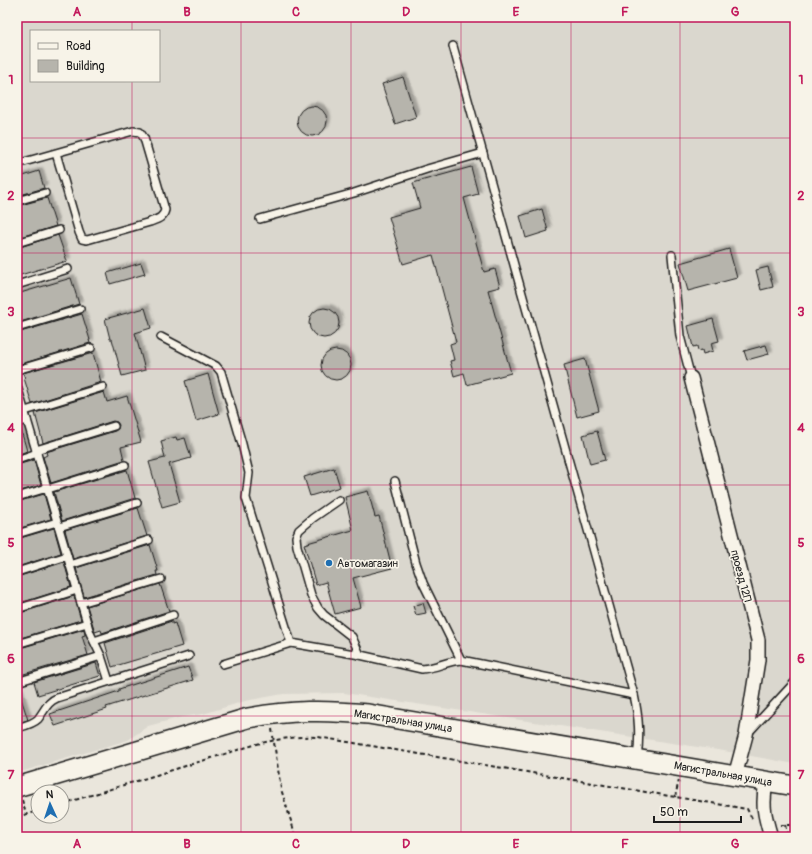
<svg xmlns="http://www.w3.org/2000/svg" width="812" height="854" viewBox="0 0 812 854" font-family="Pangolin,sans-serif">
<defs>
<filter id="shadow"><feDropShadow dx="3.5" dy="-3.5" stdDeviation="1" flood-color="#0004"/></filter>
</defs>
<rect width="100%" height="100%" fill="#eae6dc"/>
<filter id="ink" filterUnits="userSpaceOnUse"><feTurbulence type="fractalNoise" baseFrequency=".025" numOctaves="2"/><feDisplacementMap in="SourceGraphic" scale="8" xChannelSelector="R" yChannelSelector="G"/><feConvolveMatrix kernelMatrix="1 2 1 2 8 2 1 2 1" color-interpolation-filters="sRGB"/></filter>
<g filter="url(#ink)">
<path fill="#dad7ce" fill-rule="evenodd" d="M17,17H795V764L724,751L344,693L283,694L245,701L203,714L182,717L148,726L128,740L17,773ZM31,31H159V81H31Z"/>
<g fill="#b6b4ac" stroke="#1c1c1c" filter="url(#shadow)">
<polygon points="403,77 416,117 395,124 382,84"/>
<circle cx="312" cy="121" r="15"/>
<polygon points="471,167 478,194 464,198 484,272 495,269 500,287 488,290 511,373 467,385 464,373 454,376 450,361 454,360 450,344 456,342 433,255 403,264 389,217 420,208 413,183"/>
<polygon points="39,171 44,188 17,196 17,178"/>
<polygon points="47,198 56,226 17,238 17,206"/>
<polygon points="542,209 548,231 526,238 520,216"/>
<polygon points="58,235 67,261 17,276 17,248"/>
<polygon points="729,249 737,278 688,291 680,263"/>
<polygon points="141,263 145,274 110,284 107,273"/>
<polygon points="768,267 773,287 761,290 756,270"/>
<polygon points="71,278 79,304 17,323 17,294"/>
<polygon points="145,308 151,328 135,333 145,370 122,376 112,339 110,339 105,319"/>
<circle cx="324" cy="323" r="15"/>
<polygon points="82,314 90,340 89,340 90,343 21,364 17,352 17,333"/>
<polygon points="713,319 719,341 711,343 713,351 703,354 702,350 698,351 697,346 693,347 688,326"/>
<polygon points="766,345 769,354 747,360 744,351"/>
<circle cx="336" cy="365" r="15"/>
<polygon points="93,353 101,382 32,404 24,378 25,378 23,373"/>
<polygon points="585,359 599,411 577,417 564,365"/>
<polygon points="208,374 219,414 196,421 185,381"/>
<polygon points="104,392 107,402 127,396 141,442 121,447 124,460 51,483 43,457 47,455 46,452 115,431 118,429 119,425 117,422 113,421 43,443 35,413"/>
<polygon points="20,427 27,451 17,455 17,428"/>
<polygon points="597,431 605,460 590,464 583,435"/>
<polygon points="176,437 177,440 185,438 191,458 169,464 180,502 162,507 149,462 165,458 161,441"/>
<polygon points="34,460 41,485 17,492 17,465"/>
<polygon points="334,468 340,487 310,496 304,477"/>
<polygon points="127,470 135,498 62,521 54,492"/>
<polygon points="368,491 375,517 379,516 392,568 353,578 361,607 335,614 326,582 316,585 304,544 353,530 345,497"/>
<polygon points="44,494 51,519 17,529 17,502"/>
<polygon points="138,508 147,536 73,559 65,530"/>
<polygon points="54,528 61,553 17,567 17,539"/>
<polygon points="150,545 158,571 156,571 157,575 84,597 76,568"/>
<polygon points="64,562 71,587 17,604 17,577"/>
<polygon points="160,584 169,611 102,633 101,630 95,632 87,606"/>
<polygon points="74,596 81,620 17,639 17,614"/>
<polygon points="423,603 426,613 416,615 413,606"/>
<polygon points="172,621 172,624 175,623 182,646 112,667 105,643"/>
<polygon points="84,629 85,635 82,636 88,655 17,676 17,649"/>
<polygon points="96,663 100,676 38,695 34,682"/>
<polygon points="188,667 193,680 106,707 107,709 55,726 50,714 119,691 119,689"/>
<polygon points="19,692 28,720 17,723 17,693"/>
</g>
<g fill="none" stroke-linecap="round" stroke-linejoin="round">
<defs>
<g id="service">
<path d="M453,46L634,695C639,718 640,735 637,759"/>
<path d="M17,164L133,131L140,132L144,138L165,210C163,218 158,219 150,222L87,240L82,239L79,232L56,153"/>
<polyline points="17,201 45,193"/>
<polyline points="260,219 354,193 427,169 483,153"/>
<polyline points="17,243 59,230"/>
<polyline points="672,255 680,336 691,378"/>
<polyline points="17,285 68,269"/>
<polyline points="17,328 80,309"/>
<path d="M161,337L216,366L221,372L242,444L249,473L246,498L291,643L360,655L422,669C437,668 447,661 461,660L634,695"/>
<polyline points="17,370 91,348"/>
<polyline points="17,386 90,633 101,656 109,681"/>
<polyline points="25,411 103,387"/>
<polyline points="17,423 27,420"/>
<polyline points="36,450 114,426"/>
<polyline points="17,460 37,453"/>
<polyline points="395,481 416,563 423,583 461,660"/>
<polyline points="48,489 125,465"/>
<polyline points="17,497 47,488"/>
<polyline points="339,500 313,518 299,530 296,537 297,546 311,595 318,608 324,615 352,637 360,655"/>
<polyline points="59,527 137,503"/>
<polyline points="17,534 57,522"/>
<polyline points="70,565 149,540"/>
<polyline points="17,572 67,556"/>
<polyline points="81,603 161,579"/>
<polyline points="17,609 77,590"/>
<polyline points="94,641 173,615"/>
<polyline points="17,644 87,623"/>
<polyline points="223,664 291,643"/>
<polyline points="17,682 101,656"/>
<path d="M17,728C24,726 33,724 38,719C45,710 47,702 57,698L189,656"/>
<polyline points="748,733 795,682"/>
</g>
<g id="minor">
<polyline points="691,378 758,640 758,660 746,735 735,776"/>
<path d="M766,782C762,805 764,814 771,837"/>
</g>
<path id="secondary" d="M17,787L248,718C291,710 324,710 368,714L795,786"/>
</defs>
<use href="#service" stroke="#1c1c1c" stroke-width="10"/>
<use href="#minor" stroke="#1c1c1c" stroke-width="16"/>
<use href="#secondary" stroke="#1c1c1c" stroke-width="22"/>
<g stroke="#1c1c1c" stroke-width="2" stroke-dasharray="4 3" stroke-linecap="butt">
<polyline points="272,729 281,789 296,837"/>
<polyline points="675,797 679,780"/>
<polyline points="22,800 26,814"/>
<path d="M62,804L257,744C278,739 297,736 318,737L747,809L753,820"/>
<polyline points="17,817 38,811"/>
<polyline points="780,825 795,825"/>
<polyline points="785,825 788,837"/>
</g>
<use href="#service" stroke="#f7f3e8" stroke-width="7"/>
<use href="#minor" stroke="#f7f3e8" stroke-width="13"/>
<use href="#secondary" stroke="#f7f3e8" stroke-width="19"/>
</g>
</g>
<path fill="none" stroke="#c2185b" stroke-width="1" stroke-opacity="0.55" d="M132,17V31M241,17V837M351,17V837M461,17V837M571,17V837M680,17V837M132,81V837M17,138H795M17,253H795M17,369H795M17,485H795M17,601H795M17,716H795"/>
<circle fill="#1f6fb2" stroke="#f7f3e8" stroke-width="1.5" cx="329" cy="563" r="4"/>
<g text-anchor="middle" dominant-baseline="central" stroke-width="3.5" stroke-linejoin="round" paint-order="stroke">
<g font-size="11" fill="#1c1c1c" stroke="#f7f3e8" text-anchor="start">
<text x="337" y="563">Автомагазин</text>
</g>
<g font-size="11" fill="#1c1c1c" stroke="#f7f3e8">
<text transform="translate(741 576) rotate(75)">проезд 12П</text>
<text transform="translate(403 721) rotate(9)">Магистральная улица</text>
<text transform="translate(723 774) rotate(10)">Магистральная улица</text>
</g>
</g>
<rect width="812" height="854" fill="none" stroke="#f7f3e8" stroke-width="44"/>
<rect x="30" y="30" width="130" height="52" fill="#f7f3e8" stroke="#9f9d96"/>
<rect x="38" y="43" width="20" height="6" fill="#f7f3e8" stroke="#9f9d96"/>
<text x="66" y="50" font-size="12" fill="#1c1c1c">Road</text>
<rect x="38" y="60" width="20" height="12" fill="#b6b4ac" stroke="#9f9d96"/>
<text x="66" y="70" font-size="12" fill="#1c1c1c">Building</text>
<g transform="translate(50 804) rotate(357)"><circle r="19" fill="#f7f3e8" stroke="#9f9d96"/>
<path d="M0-3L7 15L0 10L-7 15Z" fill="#1f6fb2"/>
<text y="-6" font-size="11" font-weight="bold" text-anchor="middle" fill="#1c1c1c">N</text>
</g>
<path d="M654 816v6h87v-6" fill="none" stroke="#1c1c1c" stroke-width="2"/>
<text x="660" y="816" font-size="12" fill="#1c1c1c" stroke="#f7f3e8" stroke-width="3" paint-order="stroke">50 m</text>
<rect x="22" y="22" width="768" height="810" fill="none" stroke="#c2185b" stroke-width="1.5"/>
<g font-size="13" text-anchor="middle" font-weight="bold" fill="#c2185b">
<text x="77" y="16">A</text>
<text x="187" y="16">B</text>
<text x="296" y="16">C</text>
<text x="406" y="16">D</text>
<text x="516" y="16">E</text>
<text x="625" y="16">F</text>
<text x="735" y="16">G</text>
<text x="11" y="84">1</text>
<text x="801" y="84">1</text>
<text x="11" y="200">2</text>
<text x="801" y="200">2</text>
<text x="11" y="316">3</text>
<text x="801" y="316">3</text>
<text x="11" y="432">4</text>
<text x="801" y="432">4</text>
<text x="11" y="547">5</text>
<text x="801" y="547">5</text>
<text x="11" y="663">6</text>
<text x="801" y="663">6</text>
<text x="11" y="779">7</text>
<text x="801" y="779">7</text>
<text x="77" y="848">A</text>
<text x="187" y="848">B</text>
<text x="296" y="848">C</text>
<text x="406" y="848">D</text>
<text x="516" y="848">E</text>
<text x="625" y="848">F</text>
<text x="735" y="848">G</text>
</g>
</svg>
